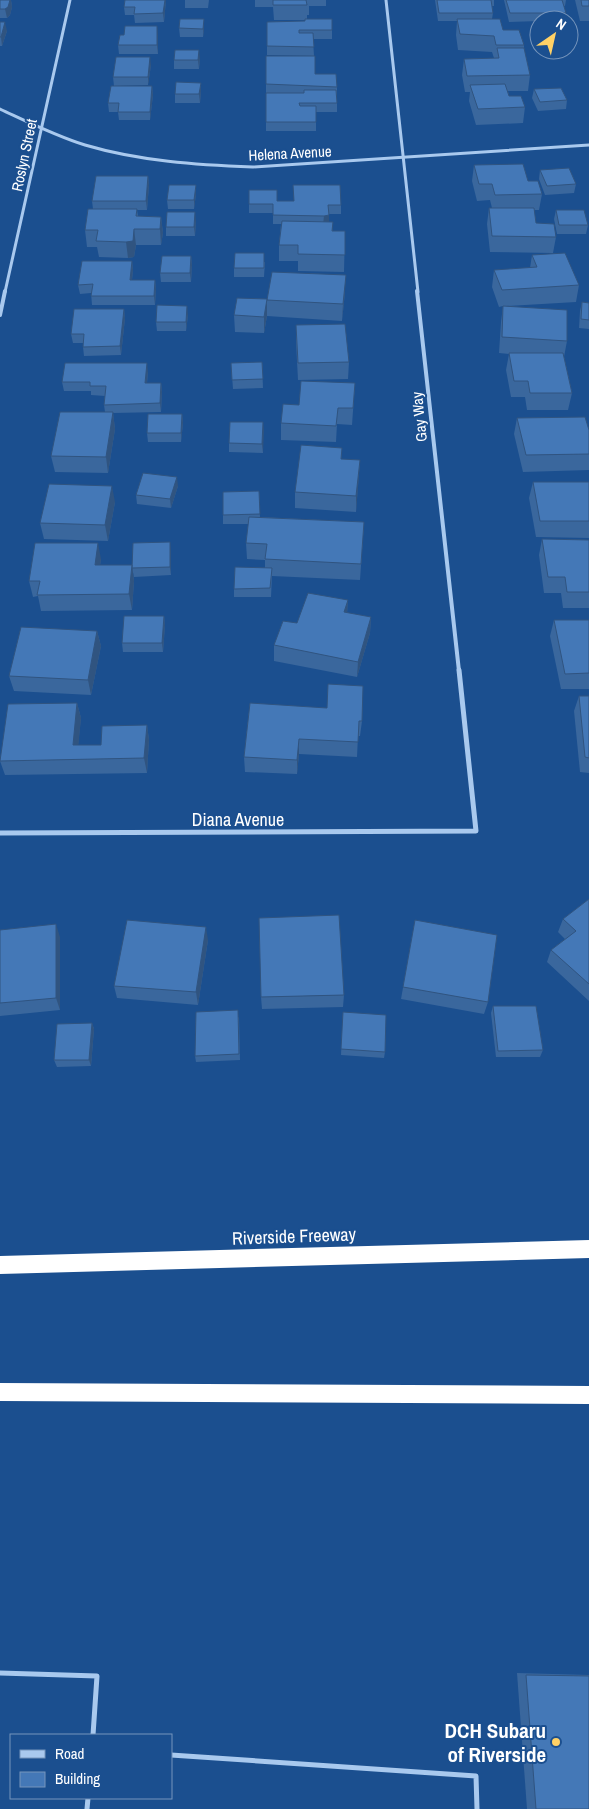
<svg xmlns="http://www.w3.org/2000/svg" width="589" height="1809" viewBox="0 0 589 1809" font-family="'Archivo Narrow',sans-serif">
<rect width="100%" height="100%" fill="#1b4f8f"/>
<g fill="none" stroke-linecap="round" stroke-linejoin="round">
<g stroke="#a9c9ee" stroke-width="5">
<polyline points="0,1673 97,1676 93,1735"/>
<polyline points="171,1755 476,1776 477,1809"/>
<polyline points="87,1809 88,1798"/>
</g>
<g stroke="#a9c9ee" stroke-width="3">
<polyline points="386,0 418,292"/>
<path d="M0,109C28,122 56,136 85,145C139,161 197,165 253,167L589,145"/>
<polyline points="5,292 70,0"/>
</g>
<g stroke="#a9c9ee" stroke-width="4">
<polyline points="417,291 459,671"/>
<polyline points="0,315 5,291"/>
</g>
<polyline stroke="#a9c9ee" stroke-width="5" points="0,833 476,831 459,670"/>
<g fill="#fff" fill-rule="evenodd">
<polygon points="589,1240 589,1258 0,1274 0,1256"/>
<polygon points="0,1383 589,1386 589,1404 0,1401"/>
</g>
</g>
<g fill="#3a679d">
<polygon points="0,0 11,0 12,7 10,15 7,18 0,18"/>
<polygon points="125,0 166,0 164,22 135,23 134,15 125,15 124,7"/>
<polygon points="185,0 209,0 208,8 185,8"/>
<polygon points="255,0 326,0 326,6 309,6 309,15 307,15 307,19 332,30 332,39 313,39 314,56 267,55 267,22 305,21 305,20 274,20 273,7 255,7"/>
<polygon points="435,0 494,0 494,6 492,6 493,13 492,19 503,30 524,45 524,49 530,75 528,91 508,91 509,96 525,107 523,123 476,125 469,101 470,92 465,92 462,75 464,59 494,58 492,52 458,50 456,35 457,21 438,21"/>
<polygon points="504,0 566,0 565,6 563,6 566,13 564,20 539,20 539,21 509,22"/>
<polygon points="575,0 589,0 589,21 580,21"/>
<polygon points="0,22 7,31 2,46 0,46"/>
<polygon points="179,28 204,28 203,37 180,37"/>
<polygon points="158,35 158,54 119,54 118,45"/>
<polygon points="266,56 315,74 337,87 337,112 316,112 316,131 266,131"/>
<polygon points="200,58 199,69 174,69 174,60"/>
<polygon points="151,65 148,85 114,86 113,77"/>
<polygon points="201,83 201,91 200,103 175,103 175,94"/>
<polygon points="152,86 153,95 150,120 119,120 118,112 109,112 108,103"/>
<polygon points="534,89 567,100 566,109 538,111 532,98"/>
<polygon points="474,165 528,181 542,194 539,210 534,210 536,223 556,237 553,253 490,252 487,224 489,208 492,208 490,200 477,201 472,181"/>
<polygon points="540,170 576,184 574,193 545,195 539,179"/>
<polygon points="148,176 149,185 147,210 137,210 138,216 161,217 163,233 161,245 136,245 134,257 128,258 99,257 97,247 87,247 85,230 93,209 92,201"/>
<polygon points="196,185 196,194 194,209 168,209 167,200"/>
<polygon points="249,190 277,201 341,205 341,214 329,214 329,222 333,231 345,231 344,272 298,271 298,261 279,261 279,245 281,224 273,224 273,213 249,213"/>
<polygon points="556,210 588,225 586,234 557,234 554,219"/>
<polygon points="196,221 195,236 166,236 166,227"/>
<polygon points="532,255 579,285 576,302 506,306 567,341 564,357 572,393 568,410 527,410 525,397 511,397 506,370 509,354 499,353 501,322 503,306 499,307 492,287 494,270 530,268"/>
<polygon points="191,256 192,265 191,282 161,282 160,273"/>
<polygon points="132,261 133,270 132,280 155,280 156,289 155,305 92,305 91,293 80,294 78,285"/>
<polygon points="265,262 264,277 234,277 234,268"/>
<polygon points="345,292 342,321 267,316 264,333 235,332 234,315 267,299"/>
<polygon points="582,302 589,303 589,329 579,328 580,311"/>
<polygon points="124,309 125,318 121,355 84,356 83,347 83,343 73,343 71,334"/>
<polygon points="188,315 186,331 157,331 156,322"/>
<polygon points="296,325 349,362 348,379 298,380 296,342"/>
<polygon points="262,362 263,388 233,389 231,363"/>
<polygon points="148,372 147,383 161,383 162,392 161,412 113,413 115,429 108,473 55,472 51,456 105,412 104,405 105,396 91,395 91,391 64,391 62,382"/>
<polygon points="355,383 352,425 337,424 336,442 281,440 281,423 299,405"/>
<polygon points="182,414 183,423 181,442 148,442 147,433"/>
<polygon points="517,418 589,430 589,470 523,472 514,434"/>
<polygon points="263,422 263,453 229,452 229,443"/>
<polygon points="342,459 360,460 356,512 295,508 295,492"/>
<polygon points="533,482 589,482 589,538 536,537 529,498"/>
<polygon points="178,486 171,508 137,504 136,495"/>
<polygon points="259,491 260,517 364,522 360,580 272,576 271,597 234,597 234,589 265,568 265,560 247,559 246,543 249,524 223,524 223,515"/>
<polygon points="115,502 108,541 44,539 40,523"/>
<polygon points="542,539 589,540 589,608 563,608 561,593 544,593 539,555"/>
<polygon points="170,542 171,575 134,577 132,568"/>
<polygon points="101,559 100,565 132,565 134,581 132,610 41,611 38,596 33,597 29,581"/>
<polygon points="348,600 347,613 371,617 370,633 357,677 274,661 274,645 297,623"/>
<polygon points="164,616 165,625 163,652 123,652 122,643"/>
<polygon points="554,620 589,620 589,689 561,689 550,636"/>
<polygon points="97,631 101,646 91,695 14,691 9,676"/>
<polygon points="579,696 589,696 589,773 580,772 574,711"/>
<polygon points="77,703 81,718 78,745 101,745 147,725 149,740 147,773 5,775 0,761"/>
<polygon points="250,703 362,721 360,736 358,736 357,757 299,754 297,774 245,772 244,757"/>
<polygon points="589,899 589,1001 547,962 551,950 565,939 558,932 563,919"/>
<polygon points="415,920 488,1002 484,1014 401,999"/>
<polygon points="0,930 60,937 60,1010 0,1016"/>
<polygon points="208,940 198,1005 117,998 114,986"/>
<polygon points="344,995 343,1007 262,1009 261,997"/>
<polygon points="493,1006 543,1050 540,1057 496,1057 491,1013"/>
<polygon points="343,1012 385,1052 384,1058 341,1055"/>
<polygon points="239,1017 240,1060 196,1062 195,1056"/>
<polygon points="92,1023 94,1029 91,1066 57,1067 54,1060"/>
<polygon points="517,1673 589,1675 589,1809 527,1809"/>
</g>
<g fill="#305480">
<polygon points="9,0 11,0 12,7 10,15 7,18 5,9"/>
<polygon points="165,0 166,0 164,22 163,13"/>
<polygon points="204,19 204,28 203,37 203,29"/>
<polygon points="5,22 7,31 2,46 1,37"/>
<polygon points="157,26 158,35 158,54 157,45"/>
<polygon points="199,50 200,58 199,69 198,60"/>
<polygon points="150,57 151,65 148,85 148,77"/>
<polygon points="201,83 201,91 200,103 199,94"/>
<polygon points="152,86 153,95 150,120 150,112"/>
<polygon points="148,176 149,185 147,210 146,201"/>
<polygon points="196,185 196,194 194,209 194,200"/>
<polygon points="195,212 196,221 195,236 194,227"/>
<polygon points="329,215 329,224 323,225 324,216"/>
<polygon points="161,217 163,233 161,245 160,229"/>
<polygon points="134,229 136,245 134,257 128,258 126,242"/>
<polygon points="191,256 192,265 191,282 190,273"/>
<polygon points="132,261 133,270 131,289 130,280"/>
<polygon points="346,275 345,292 342,321 343,304"/>
<polygon points="155,280 156,289 155,305 154,296"/>
<polygon points="267,299 267,316 264,333 264,317"/>
<polygon points="187,306 188,315 186,331 186,322"/>
<polygon points="124,309 125,318 121,355 120,346"/>
<polygon points="147,363 148,372 146,392 145,383"/>
<polygon points="161,383 162,392 161,412 160,403"/>
<polygon points="113,412 115,429 108,473 106,457"/>
<polygon points="182,414 183,423 181,442 181,433"/>
<polygon points="263,422 264,431 263,453 262,444"/>
<polygon points="360,460 359,476 356,512 356,496"/>
<polygon points="177,477 178,486 171,508 170,499"/>
<polygon points="112,486 115,502 108,541 105,525"/>
<polygon points="170,542 171,551 171,575 170,567"/>
<polygon points="98,543 101,559 98,581 95,565"/>
<polygon points="132,565 134,581 132,610 129,594"/>
<polygon points="348,600 347,616 344,612"/>
<polygon points="164,616 165,625 163,652 162,643"/>
<polygon points="371,617 370,633 357,677 358,662"/>
<polygon points="97,631 101,646 91,695 88,680"/>
<polygon points="77,703 81,718 77,760 73,745"/>
<polygon points="147,725 149,740 147,773 144,758"/>
<polygon points="299,739 299,754 297,774 297,760"/>
<polygon points="56,924 60,937 60,1010 56,998"/>
<polygon points="206,927 208,940 198,1005 196,992"/>
<polygon points="92,1023 94,1029 91,1066 89,1060"/>
</g>
<g fill="#4478b7" stroke="#305480">
<polygon points="0,0 10,0 8,7 5,9 0,9"/>
<polygon points="125,0 165,0 163,13 134,14 135,7 124,7"/>
<polygon points="273,0 306,0 307,5 273,5"/>
<polygon points="437,0 491,0 493,13 439,13"/>
<polygon points="506,0 562,0 566,13 510,13"/>
<polygon points="581,0 589,0 589,6 582,6"/>
<polygon points="180,19 204,19 203,29 179,28"/>
<polygon points="305,19 332,19 332,30 299,30 299,33 313,33 314,47 267,46 267,22 305,21"/>
<polygon points="457,19 500,19 503,30 519,30 524,45 496,45 494,36 460,34"/>
<polygon points="0,22 5,22 1,37 0,37"/>
<polygon points="125,26 157,26 157,45 118,45 120,35 124,35"/>
<polygon points="497,48 524,48 530,75 467,76 464,59 499,58"/>
<polygon points="175,50 199,50 198,60 174,60"/>
<polygon points="266,56 315,56 315,74 336,74 337,87 266,84"/>
<polygon points="116,57 150,57 148,77 113,77"/>
<polygon points="176,82 201,83 199,94 175,94"/>
<polygon points="505,84 509,96 521,96 525,107 478,109 470,85"/>
<polygon points="111,86 152,86 150,112 118,112 119,103 108,103"/>
<polygon points="561,88 567,100 540,102 534,89"/>
<polygon points="304,90 336,90 337,103 299,103 300,106 316,106 316,122 266,122 266,93 304,93"/>
<polygon points="523,164 528,181 538,181 542,194 495,195 492,184 479,184 474,165"/>
<polygon points="569,168 576,184 547,186 540,170"/>
<polygon points="96,176 148,176 146,201 92,201"/>
<polygon points="169,185 196,185 194,200 167,200"/>
<polygon points="293,185 340,185 341,205 328,205 329,215 324,216 273,215 273,204 249,204 249,190 277,190 277,201 294,201"/>
<polygon points="489,208 534,208 536,223 554,224 556,237 492,236"/>
<polygon points="88,209 137,209 136,216 161,217 160,229 134,229 133,241 126,242 96,241 98,230 85,230"/>
<polygon points="556,210 584,210 588,225 559,225"/>
<polygon points="167,212 195,212 194,227 166,227"/>
<polygon points="282,221 333,222 332,231 345,231 345,255 298,254 298,245 279,245"/>
<polygon points="235,253 264,253 264,268 234,268"/>
<polygon points="565,253 579,285 502,290 494,270 537,267 532,255"/>
<polygon points="162,256 191,256 190,273 160,273"/>
<polygon points="82,261 132,261 130,280 155,280 154,296 91,296 93,284 78,285"/>
<polygon points="272,272 346,275 343,304 267,300"/>
<polygon points="237,298 267,299 264,317 234,315"/>
<polygon points="582,302 589,303 589,320 581,319"/>
<polygon points="157,305 187,306 186,322 156,322"/>
<polygon points="503,306 567,310 567,341 502,337"/>
<polygon points="74,309 124,309 120,346 83,347 84,334 71,334"/>
<polygon points="345,324 349,362 298,363 296,325"/>
<polygon points="509,353 563,353 572,393 530,393 528,381 514,381"/>
<polygon points="262,362 263,379 232,380 231,363"/>
<polygon points="65,363 147,363 145,383 161,383 160,403 104,405 106,386 90,386 90,382 62,382"/>
<polygon points="301,381 355,383 353,408 338,408 336,426 281,423 283,404 299,405"/>
<polygon points="60,412 113,412 106,457 51,456"/>
<polygon points="148,414 182,414 181,433 147,433"/>
<polygon points="585,417 589,430 589,454 526,455 517,418"/>
<polygon points="230,422 263,422 262,444 229,443"/>
<polygon points="301,445 342,448 341,459 360,460 356,496 295,492"/>
<polygon points="143,473 177,477 170,499 136,495"/>
<polygon points="533,482 589,482 589,521 540,521"/>
<polygon points="49,484 112,486 105,525 40,523"/>
<polygon points="259,491 260,514 223,515 223,492"/>
<polygon points="249,517 364,522 361,564 265,559 267,544 246,543"/>
<polygon points="542,539 589,540 589,592 567,592 565,577 548,577"/>
<polygon points="170,542 170,567 132,568 133,543"/>
<polygon points="35,543 98,543 95,565 132,565 129,594 37,595 40,581 29,581"/>
<polygon points="235,567 272,568 270,588 234,589"/>
<polygon points="308,593 348,600 344,612 371,617 358,662 274,645 283,621 297,623"/>
<polygon points="124,616 164,616 162,643 122,643"/>
<polygon points="554,620 589,620 589,673 565,674"/>
<polygon points="21,627 97,631 88,680 9,676"/>
<polygon points="328,684 363,686 362,721 359,721 358,742 299,739 297,760 244,757 250,703 327,708"/>
<polygon points="579,696 589,696 589,758 585,757"/>
<polygon points="77,703 73,745 101,745 102,726 147,725 144,758 0,761 8,704"/>
<polygon points="589,899 589,984 551,950 576,931 563,919"/>
<polygon points="339,915 344,995 261,997 259,918"/>
<polygon points="127,920 206,927 196,992 114,986"/>
<polygon points="415,920 497,935 488,1002 403,987"/>
<polygon points="56,924 56,998 0,1003 0,930"/>
<polygon points="493,1006 536,1006 543,1050 498,1051"/>
<polygon points="238,1010 239,1054 195,1056 196,1012"/>
<polygon points="343,1012 386,1015 385,1052 341,1049"/>
<polygon points="92,1023 89,1060 54,1060 57,1024"/>
<polygon points="526,1675 589,1676 589,1809 536,1809"/>
</g>
<circle fill="#ffd166" stroke="#1b4f8f" stroke-width="2" cx="556" cy="1742" r="5"/>
<g text-anchor="middle" dominant-baseline="central" stroke-width="4" stroke-linejoin="round" paint-order="stroke">
<g font-size="15" fill="#fff" stroke="#1b4f8f">
<text transform="translate(290 153) rotate(-3)">Helena Avenue</text>
<text transform="translate(24 155) rotate(-78)">Roslyn Street</text>
<text transform="translate(419 417) rotate(-96)">Gay Way</text>
</g>
<g font-size="18" fill="#fff" stroke="#1b4f8f">
<text x="238" y="819">Diana Avenue</text>
<text transform="translate(294 1236) rotate(-2)">Riverside Freeway</text>
</g>
<g font-size="21" font-weight="bold" fill="#fff" stroke="#1b4f8f" text-anchor="end">
<text x="546" y="1730">DCH Subaru<tspan x="546" dy="24">of Riverside</tspan></text>
</g>
</g>
<rect x="10" y="1734" width="162" height="65" fill="#1b4f8f" stroke="#7695bc"/>
<rect x="20" y="1750" width="25" height="8" fill="#a9c9ee" stroke="#7695bc"/>
<text x="55" y="1759" font-size="15" fill="#ffffff">Road</text>
<rect x="20" y="1772" width="25" height="15" fill="#4478b7" stroke="#7695bc"/>
<text x="55" y="1784" font-size="15" fill="#ffffff">Building</text>
<g transform="translate(554 35) rotate(34)"><circle r="24" fill="#1b4f8f" stroke="#7695bc"/>
<path d="M0-4L9 19L0 12L-9 19Z" fill="#ffd166"/>
<text y="-8" font-size="14" font-weight="bold" text-anchor="middle" fill="#ffffff">N</text>
</g>
</svg>
